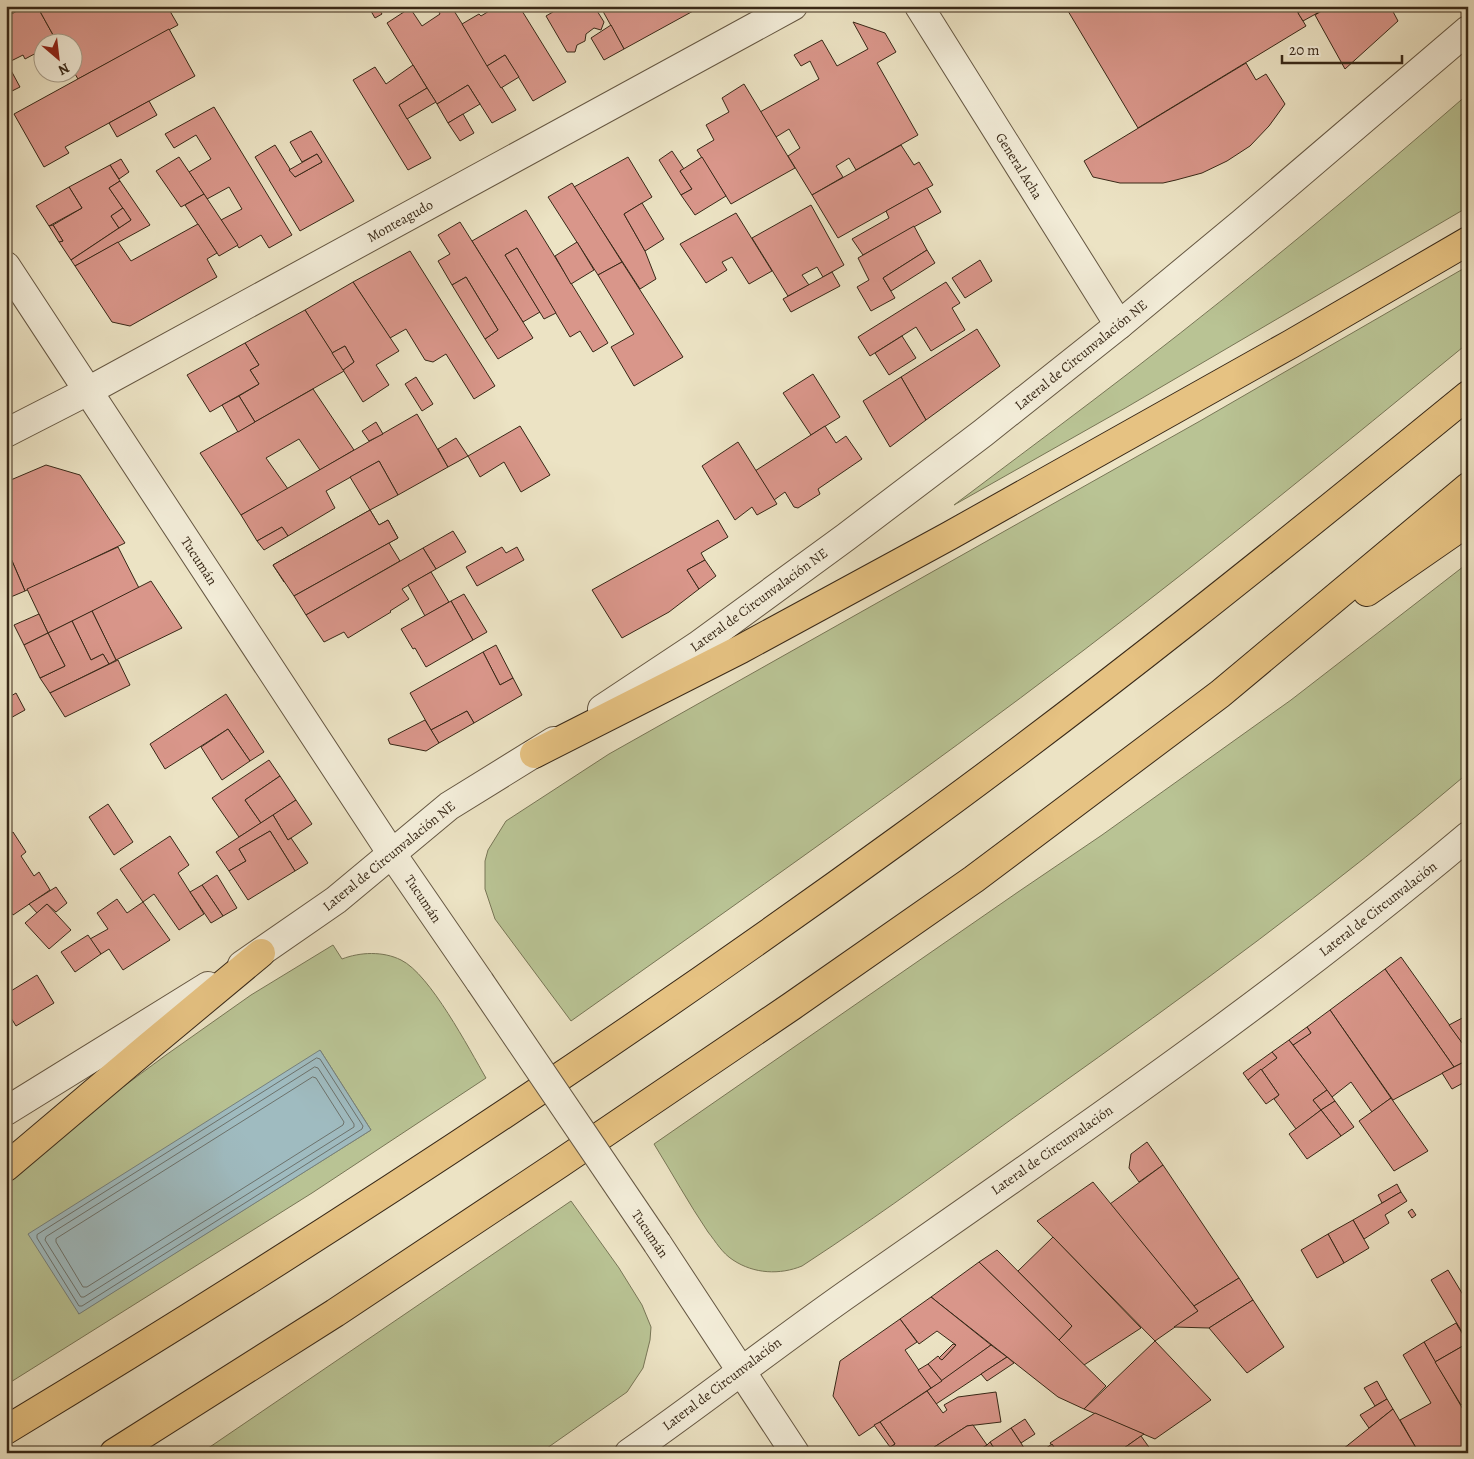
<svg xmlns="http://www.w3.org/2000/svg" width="1474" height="1459" viewBox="0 0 1474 1459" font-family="Alegreya,serif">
<rect width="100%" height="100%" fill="#ece3c4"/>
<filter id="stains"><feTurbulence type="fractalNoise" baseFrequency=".004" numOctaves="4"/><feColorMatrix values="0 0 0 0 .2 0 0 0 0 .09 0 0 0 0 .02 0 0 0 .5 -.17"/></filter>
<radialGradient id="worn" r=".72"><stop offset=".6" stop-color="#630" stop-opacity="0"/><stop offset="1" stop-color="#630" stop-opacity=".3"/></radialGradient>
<g fill="#b9c394" stroke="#787656" fill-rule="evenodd">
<path d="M1468,94V207L1127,407L954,505C1015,459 1077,413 1138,366C1251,279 1360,188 1468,94Z"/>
<path d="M1468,266V343C1341,447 1214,551 1084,650C916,778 743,899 571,1021L495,919L485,889V861L488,850L506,821L609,754L1200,421Z"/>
<path d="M1468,563V773C1333,888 1189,993 1044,1096C964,1153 885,1212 802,1266C780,1275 754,1274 733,1260C722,1253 716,1242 708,1232C689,1204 672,1173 654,1144L1018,892L1102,835L1291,700Z"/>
<path d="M333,945L342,959C360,952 383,951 401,960C430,974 469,1049 486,1078L312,1193L6,1385V1183L104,1101L166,1055L251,995ZM320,1050L371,1130L78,1314Z"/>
<polygon points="571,1201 619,1268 642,1305 651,1327 650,1340 643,1368 627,1392 540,1453 201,1453"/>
</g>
<polygon fill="#9fbbc0" stroke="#76807c" points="320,1050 371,1130 79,1314 28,1234"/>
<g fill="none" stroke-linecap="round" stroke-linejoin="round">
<g stroke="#6c726c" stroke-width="1">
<polygon points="317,1058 320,1059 363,1126 362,1129 82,1306 79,1306 37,1238 37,1235"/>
<polygon points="315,1067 318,1068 354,1124 354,1127 84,1297 81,1297 45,1240 46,1237"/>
<polygon points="313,1077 316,1078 344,1122 343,1125 87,1287 83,1287 56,1242 56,1239"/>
</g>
</g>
<g fill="#d9968a" stroke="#382817">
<polygon points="26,6 37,6 57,42 42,42 42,55 40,51 25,59 23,55 7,63 20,87 6,94 6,17"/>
<polygon points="37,6 167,6 178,25 78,79 72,69 72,42 57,42"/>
<polygon points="368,6 377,6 382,14 375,18"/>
<polygon points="436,6 451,6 516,110 492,123 468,85 437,104 387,23 410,8 422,26 440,14"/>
<polygon points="493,6 519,6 566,82 533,101 505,55 487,66 462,24 479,14 481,16 494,8"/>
<polygon points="563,6 594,6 604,22 601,30 594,28 586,34 585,41 577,45 575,52 567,52 546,16"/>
<polygon points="600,6 693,6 695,10 624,49"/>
<polygon points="1065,6 1294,6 1306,26 1138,128"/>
<polygon points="1294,6 1309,6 1298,13"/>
<polygon points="1309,6 1330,6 1303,21 1298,13"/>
<polygon points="1330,6 1390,6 1398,21 1345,69 1315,15"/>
<polygon points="853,22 885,33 896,52 877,63 918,135 856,170 849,158 836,166 843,177 812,195 788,156 800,148 789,129 776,137 760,112 819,79 810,61 801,66 794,55 822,40 837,66 868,49"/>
<polygon points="611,25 624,49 604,60 591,38"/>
<polygon points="169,29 195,76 65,147 69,153 44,167 14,114"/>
<polygon points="505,55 519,77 501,88 487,66"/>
<polygon points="1246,63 1256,80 1266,74 1285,104 1269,126 1250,146 1227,161 1202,173 1176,180 1163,183 1120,183 1093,177 1084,161"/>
<polygon points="413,65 427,88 399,105 431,158 408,170 353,80 375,67 386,84"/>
<polygon points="744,84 795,168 731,204 697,150 714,140 706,125 729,112 722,98"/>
<polygon points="468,85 480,104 448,123 437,104"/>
<polygon points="427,88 436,102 407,119 399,105"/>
<polygon points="149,101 157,115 117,137 109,123"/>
<polygon points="214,107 292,235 269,248 261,235 239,248 221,220 242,209 229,187 207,199 189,172 211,159 196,135 174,148 165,134"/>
<polygon points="463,114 474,133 460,141 448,123"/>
<polygon points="311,131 354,201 300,231 255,157 275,145 295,177 322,162 317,154 302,162 290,142"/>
<polygon points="901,145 914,165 919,162 933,185 838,238 812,195"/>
<polygon points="672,151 684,169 680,171 692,189 681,195 659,160"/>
<polygon points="317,154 322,162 295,177 289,170"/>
<polygon points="179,157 204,194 181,207 156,171"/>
<polygon points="628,157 652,197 624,214 645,251 656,279 640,289 574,187"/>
<polygon points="702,157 726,196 695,215 681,195 692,189 680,171"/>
<polygon points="121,159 129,172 119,179 110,165"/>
<polygon points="110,165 120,181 109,188 123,208 111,216 119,228 71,260 59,242 63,241 53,225 82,208 69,187"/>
<polygon points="120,181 150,225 75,266 71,260 131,220 109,188"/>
<polygon points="572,183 622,262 598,275 548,197"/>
<polygon points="69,187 82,208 49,226 36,206"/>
<polygon points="927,188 941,212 863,255 852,239 889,218 886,211"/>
<polygon points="204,194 238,245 219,256 185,205"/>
<polygon points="642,203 664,239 645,251 624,214"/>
<polygon points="811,205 844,265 823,277 817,267 802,275 809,285 788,296 752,238"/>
<polygon points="123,208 131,220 119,228 111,216"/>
<polygon points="526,210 608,343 593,352 580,331 570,337 517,248 505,255 540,312 523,322 472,241"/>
<polygon points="736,213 772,271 749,284 732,257 722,262 727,270 706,283 680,244"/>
<polygon points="460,222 533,338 498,359 485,339 498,330 466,277 452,285 438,261 450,254 438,235"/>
<polygon points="198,224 217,253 207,259 217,277 130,326 112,322 75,266 118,242 131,261"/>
<polygon points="53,225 63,241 59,242 49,226"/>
<polygon points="914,226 927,250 883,278 895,298 871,311 857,287 869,280 858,258"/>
<polygon points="577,242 594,270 571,284 555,256"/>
<polygon points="517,248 556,313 544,319 505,255"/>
<polygon points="927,250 935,263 891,291 883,278"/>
<polygon points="410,251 495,386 474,399 446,354 433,362 425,360 406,329 390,338 353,282"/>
<polygon points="980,260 992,281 965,298 952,278"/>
<polygon points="622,262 683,357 634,386 611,347 634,334 598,275"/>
<polygon points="832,272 840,286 791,312 783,299"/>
<polygon points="466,277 498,330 485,339 452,285"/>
<polygon points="353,282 399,351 376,365 389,385 363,402 343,370 354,362 345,346 332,353 305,310"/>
<polygon points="946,282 960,303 952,308 965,330 931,351 916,327 870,356 858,337"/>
<polygon points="305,310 344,371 255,422 239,396 259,384 250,370 259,365 245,343"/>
<polygon points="977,329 1000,366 926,420 901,377"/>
<polygon points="902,336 916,358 889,375 875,353"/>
<polygon points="245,343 259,365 250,370 259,384 210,412 187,375"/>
<polygon points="345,346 354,362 343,370 332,353"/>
<polygon points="813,374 840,417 811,435 783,393"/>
<polygon points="416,377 433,404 422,411 405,384"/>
<polygon points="901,377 926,420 890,447 863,401"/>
<polygon points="313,389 354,450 320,470 299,439 266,458 288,489 241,515 200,453"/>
<polygon points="239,396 255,422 238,432 222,405"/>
<polygon points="417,414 448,467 398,495 379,461 326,491 335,508 288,536 282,527 257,541 241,515"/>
<polygon points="376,422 383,434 369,441 362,431"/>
<polygon points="520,426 550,475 521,492 504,462 480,477 468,456"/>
<polygon points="825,426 836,443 846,436 862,459 818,489 820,494 798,508 794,507 785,492 774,500 755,471"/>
<polygon points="456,438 468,456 448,467 438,449"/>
<polygon points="738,442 777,504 757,515 752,507 735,520 702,466"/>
<polygon points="379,461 398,495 370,510 350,477"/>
<polygon points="46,465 80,475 125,543 25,591 6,547 6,482"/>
<polygon points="370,510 379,525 388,520 398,538 305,589 297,575 284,582 273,565"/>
<polygon points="370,510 379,525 388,520 398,538 294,596 273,565"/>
<polygon points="718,520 728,537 701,553 705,560 687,570 699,589 669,612 622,638 592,590"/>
<polygon points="282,527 288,536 264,550 257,541"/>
<polygon points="453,531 466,552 436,569 423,548"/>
<polygon points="389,543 400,561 306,615 294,596"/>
<polygon points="6,547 25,591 6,599"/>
<polygon points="118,547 139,588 48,633 27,589"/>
<polygon points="502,547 506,553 517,547 524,560 477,586 466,567"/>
<polygon points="423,548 436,569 402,589 409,599 390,611 391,612 348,638 344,632 324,642 306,615"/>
<polygon points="705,560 716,576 699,589 687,570"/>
<polygon points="431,572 449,602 425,616 408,585"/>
<polygon points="151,581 182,628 116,660 92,611"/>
<polygon points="464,594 487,632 473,640 451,601"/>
<polygon points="451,601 473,640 426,667 415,648 413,649 401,629"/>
<polygon points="92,611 116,660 109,664 103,654 91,660 72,621"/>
<polygon points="39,614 48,633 24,645 14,625"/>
<polygon points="72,621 91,660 103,654 109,664 50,693 40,678 65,666 48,633"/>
<polygon points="48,633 65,666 40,678 24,645"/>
<polygon points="496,645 513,678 500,685 483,652"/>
<polygon points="483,652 500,685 513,678 522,695 474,723 467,711 431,730 410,693"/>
<polygon points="118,660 130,685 65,717 50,693"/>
<polygon points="16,693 25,710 7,720 6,699"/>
<polygon points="226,694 264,752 250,761 228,729 165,769 150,744"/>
<polygon points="467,711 474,723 439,743 431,730"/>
<polygon points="425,720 439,743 426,751 390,744 388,739"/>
<polygon points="228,729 250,761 222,780 201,747"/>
<polygon points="269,760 280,776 245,800 261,823 239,837 212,798"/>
<polygon points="280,776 296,800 261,823 245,800"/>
<polygon points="296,800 312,824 288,840 273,815"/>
<polygon points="108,804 133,842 114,855 89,817"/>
<polygon points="273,815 288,840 291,838 308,863 295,871 270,831 239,849 246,861 229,871 216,852"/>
<polygon points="270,831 295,871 248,900 229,871 246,861 239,849"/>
<polygon points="13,832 26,852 21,856 34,876 39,872 50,890 13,915 6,905 6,836"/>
<polygon points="170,836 189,865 178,873 204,914 179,930 154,894 143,902 120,869"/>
<polygon points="217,875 237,908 223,916 202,885"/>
<polygon points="202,885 223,916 211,923 190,892"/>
<polygon points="56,887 67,903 56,912 47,904 37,913 29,904"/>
<polygon points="117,899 127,913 143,902 170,940 123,970 109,949 101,954 90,939 108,929 97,913"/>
<polygon points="47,904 71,930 49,949 25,923"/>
<polygon points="88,935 101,954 75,972 61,952"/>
<polygon points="1401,957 1468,1051 1468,1060 1454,1067 1385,969"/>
<polygon points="1385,969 1454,1067 1393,1100 1330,1010"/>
<polygon points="37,975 54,1003 16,1026 6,1010 6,994"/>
<polygon points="1330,1010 1391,1098 1372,1112 1351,1082 1332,1097 1293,1045 1311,1033 1307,1027"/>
<polygon points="1468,1015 1468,1051 1449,1025"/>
<polygon points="1307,1027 1311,1033 1293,1045 1289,1040"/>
<polygon points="1289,1040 1327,1090 1313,1100 1321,1110 1296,1129 1274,1099 1279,1095 1261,1069 1277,1058 1272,1052"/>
<polygon points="1272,1052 1277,1058 1248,1080 1243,1073"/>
<polygon points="1468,1060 1468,1092 1463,1083 1452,1089 1442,1073"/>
<polygon points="1261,1069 1279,1095 1266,1104 1248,1080"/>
<polygon points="1327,1090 1335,1101 1321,1110 1313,1100"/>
<polygon points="1391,1098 1428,1151 1394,1171 1359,1121"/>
<polygon points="1335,1101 1354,1127 1341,1136 1321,1110"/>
<polygon points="1321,1110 1341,1136 1307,1159 1289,1134"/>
<polygon points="1147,1142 1163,1165 1139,1182 1129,1168 1131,1154"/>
<polygon points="1163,1165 1239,1278 1194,1306 1110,1204"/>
<polygon points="1093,1182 1198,1311 1155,1341 1037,1221"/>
<polygon points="1397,1184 1401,1192 1382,1203 1378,1195"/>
<polygon points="1401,1192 1407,1201 1385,1215 1389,1223 1364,1239 1353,1220"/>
<polygon points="1412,1209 1416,1215 1412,1218 1408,1212"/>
<polygon points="1353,1220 1369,1248 1344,1263 1328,1234"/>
<polygon points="1328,1234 1344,1263 1317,1278 1301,1250"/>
<polygon points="1053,1237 1141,1328 1084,1365 1059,1340 1072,1326 1018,1271"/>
<polygon points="997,1250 1072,1326 1059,1340 979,1262"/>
<polygon points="979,1262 1106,1386 1084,1409 1058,1397 931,1297"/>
<polygon points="1448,1270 1468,1303 1468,1342 1431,1280"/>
<polygon points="1239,1278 1253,1300 1209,1328 1174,1327 1198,1311 1194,1306"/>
<polygon points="931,1297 991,1345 942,1381 928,1364 938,1356 942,1360 956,1345 937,1331 919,1344 900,1319"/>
<polygon points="1253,1300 1284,1347 1247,1373 1209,1328"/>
<polygon points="900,1319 917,1342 905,1350 931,1388 859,1436 833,1396 840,1361"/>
<polygon points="1456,1323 1468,1343 1435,1362 1424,1342"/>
<polygon points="1155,1341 1211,1400 1155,1439 1084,1409"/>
<polygon points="1424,1342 1468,1418 1468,1453 1419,1453 1400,1420 1431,1403 1403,1355"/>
<polygon points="1468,1343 1468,1401 1461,1405 1435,1362"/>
<polygon points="953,1344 956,1345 942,1360 939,1358"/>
<polygon points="991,1345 1007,1357 936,1404 927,1391"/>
<polygon points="1007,1357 1014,1363 987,1381 981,1374"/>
<polygon points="928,1364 942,1381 931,1388 918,1370"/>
<polygon points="1377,1381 1387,1399 1375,1406 1364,1388"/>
<polygon points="927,1391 943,1413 947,1410 944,1405 958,1397 996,1392 1001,1422 967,1426 925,1453 893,1453 890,1447 895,1444 880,1422"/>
<polygon points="1387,1399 1393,1409 1369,1428 1360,1415"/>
<polygon points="1393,1409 1419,1453 1388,1453 1385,1449 1380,1453 1338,1453"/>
<polygon points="1095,1413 1144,1434 1117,1453 1058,1453 1050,1443"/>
<polygon points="1025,1419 1035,1434 1021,1443 1011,1428"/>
<polygon points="880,1422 895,1444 890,1447 874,1425"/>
<polygon points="973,1425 987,1445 975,1453 925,1453 967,1426"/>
<polygon points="1011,1428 1021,1443 1027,1453 997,1453 990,1442"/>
<polygon points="1141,1436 1151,1450 1147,1453 1117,1453"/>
<polygon points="990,1442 997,1453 975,1453 987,1445"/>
<polygon points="1052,1444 1058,1453 1039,1453"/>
</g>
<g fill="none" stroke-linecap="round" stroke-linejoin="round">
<defs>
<g id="minor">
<polyline points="919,6 1119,325"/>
<polyline points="6,266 392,854 480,982"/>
<polyline points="6,433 88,391 793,6"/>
<polyline points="602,709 697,646 846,537 983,433 1119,325 1242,223 1468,30"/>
<polyline points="242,965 336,900 449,806 554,741"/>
<polyline points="6,1111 208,986"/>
<polyline points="657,1243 795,1453"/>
<path d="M629,1453C705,1400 777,1343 853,1290C1062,1144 1273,1000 1468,836"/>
</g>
<g id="highway">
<polyline points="1367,592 1468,522"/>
<polyline points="534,754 741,649 949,536 1291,344 1468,241"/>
<polyline points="6,1167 148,1047 261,953"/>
<path d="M6,1430C312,1245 611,1049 900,839C1095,698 1282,547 1468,395"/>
<polyline points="114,1453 335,1313 559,1164 792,1006 974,879 1220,694 1468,487"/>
</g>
</defs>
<use href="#minor" stroke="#655742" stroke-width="30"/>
<use href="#highway" stroke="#382817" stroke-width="30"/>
<use href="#minor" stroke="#f3edd9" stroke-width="28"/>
<use href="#highway" stroke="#e6c282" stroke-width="28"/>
<defs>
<polyline id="minor-bridge" points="480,982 657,1243"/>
</defs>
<use href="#minor-bridge" stroke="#655742" stroke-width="30" stroke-linecap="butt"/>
<use href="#minor-bridge" stroke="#f3edd9" stroke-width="28"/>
</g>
<g text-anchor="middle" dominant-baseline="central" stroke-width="5" stroke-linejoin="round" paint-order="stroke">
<g font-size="14" fill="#382817" stroke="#f3edd9">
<text transform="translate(1019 166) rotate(58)">General Acha</text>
<text transform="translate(400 221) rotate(-29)">Monteagudo</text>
<text transform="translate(1081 355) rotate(-39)">Lateral de Circunvalación NE</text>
<text transform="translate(199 561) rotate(57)">Tucumán</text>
<text transform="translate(759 600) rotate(-36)">Lateral de Circunvalación NE</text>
<text transform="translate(389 856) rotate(-39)">Lateral de Circunvalación NE</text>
<text transform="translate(423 899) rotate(56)">Tucumán</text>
<text transform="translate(1378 909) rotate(-38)">Lateral de Circunvalación</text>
<text transform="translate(1052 1150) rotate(-35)">Lateral de Circunvalación</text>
<text transform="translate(650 1234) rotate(56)">Tucumán</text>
<text transform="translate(722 1384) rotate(-37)">Lateral de Circunvalación</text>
</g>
</g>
<rect width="1474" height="1459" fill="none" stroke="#ece3c4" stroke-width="25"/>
<rect x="8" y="8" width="1459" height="1444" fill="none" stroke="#382817" stroke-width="2.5"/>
<rect x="12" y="12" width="1449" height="1434" fill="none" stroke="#382817"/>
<g transform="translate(58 58) rotate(152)"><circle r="24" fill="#f3edd9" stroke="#a89e8b"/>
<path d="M0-4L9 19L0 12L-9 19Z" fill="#8f2418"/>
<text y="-8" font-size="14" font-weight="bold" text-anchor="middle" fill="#382817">N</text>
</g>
<path d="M1282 55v8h120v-8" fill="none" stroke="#382817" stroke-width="2.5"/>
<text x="1289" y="55" font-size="15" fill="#382817" stroke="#f3edd9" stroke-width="4" paint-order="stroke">20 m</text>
<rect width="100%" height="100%" filter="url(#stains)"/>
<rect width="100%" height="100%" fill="url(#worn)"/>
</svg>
